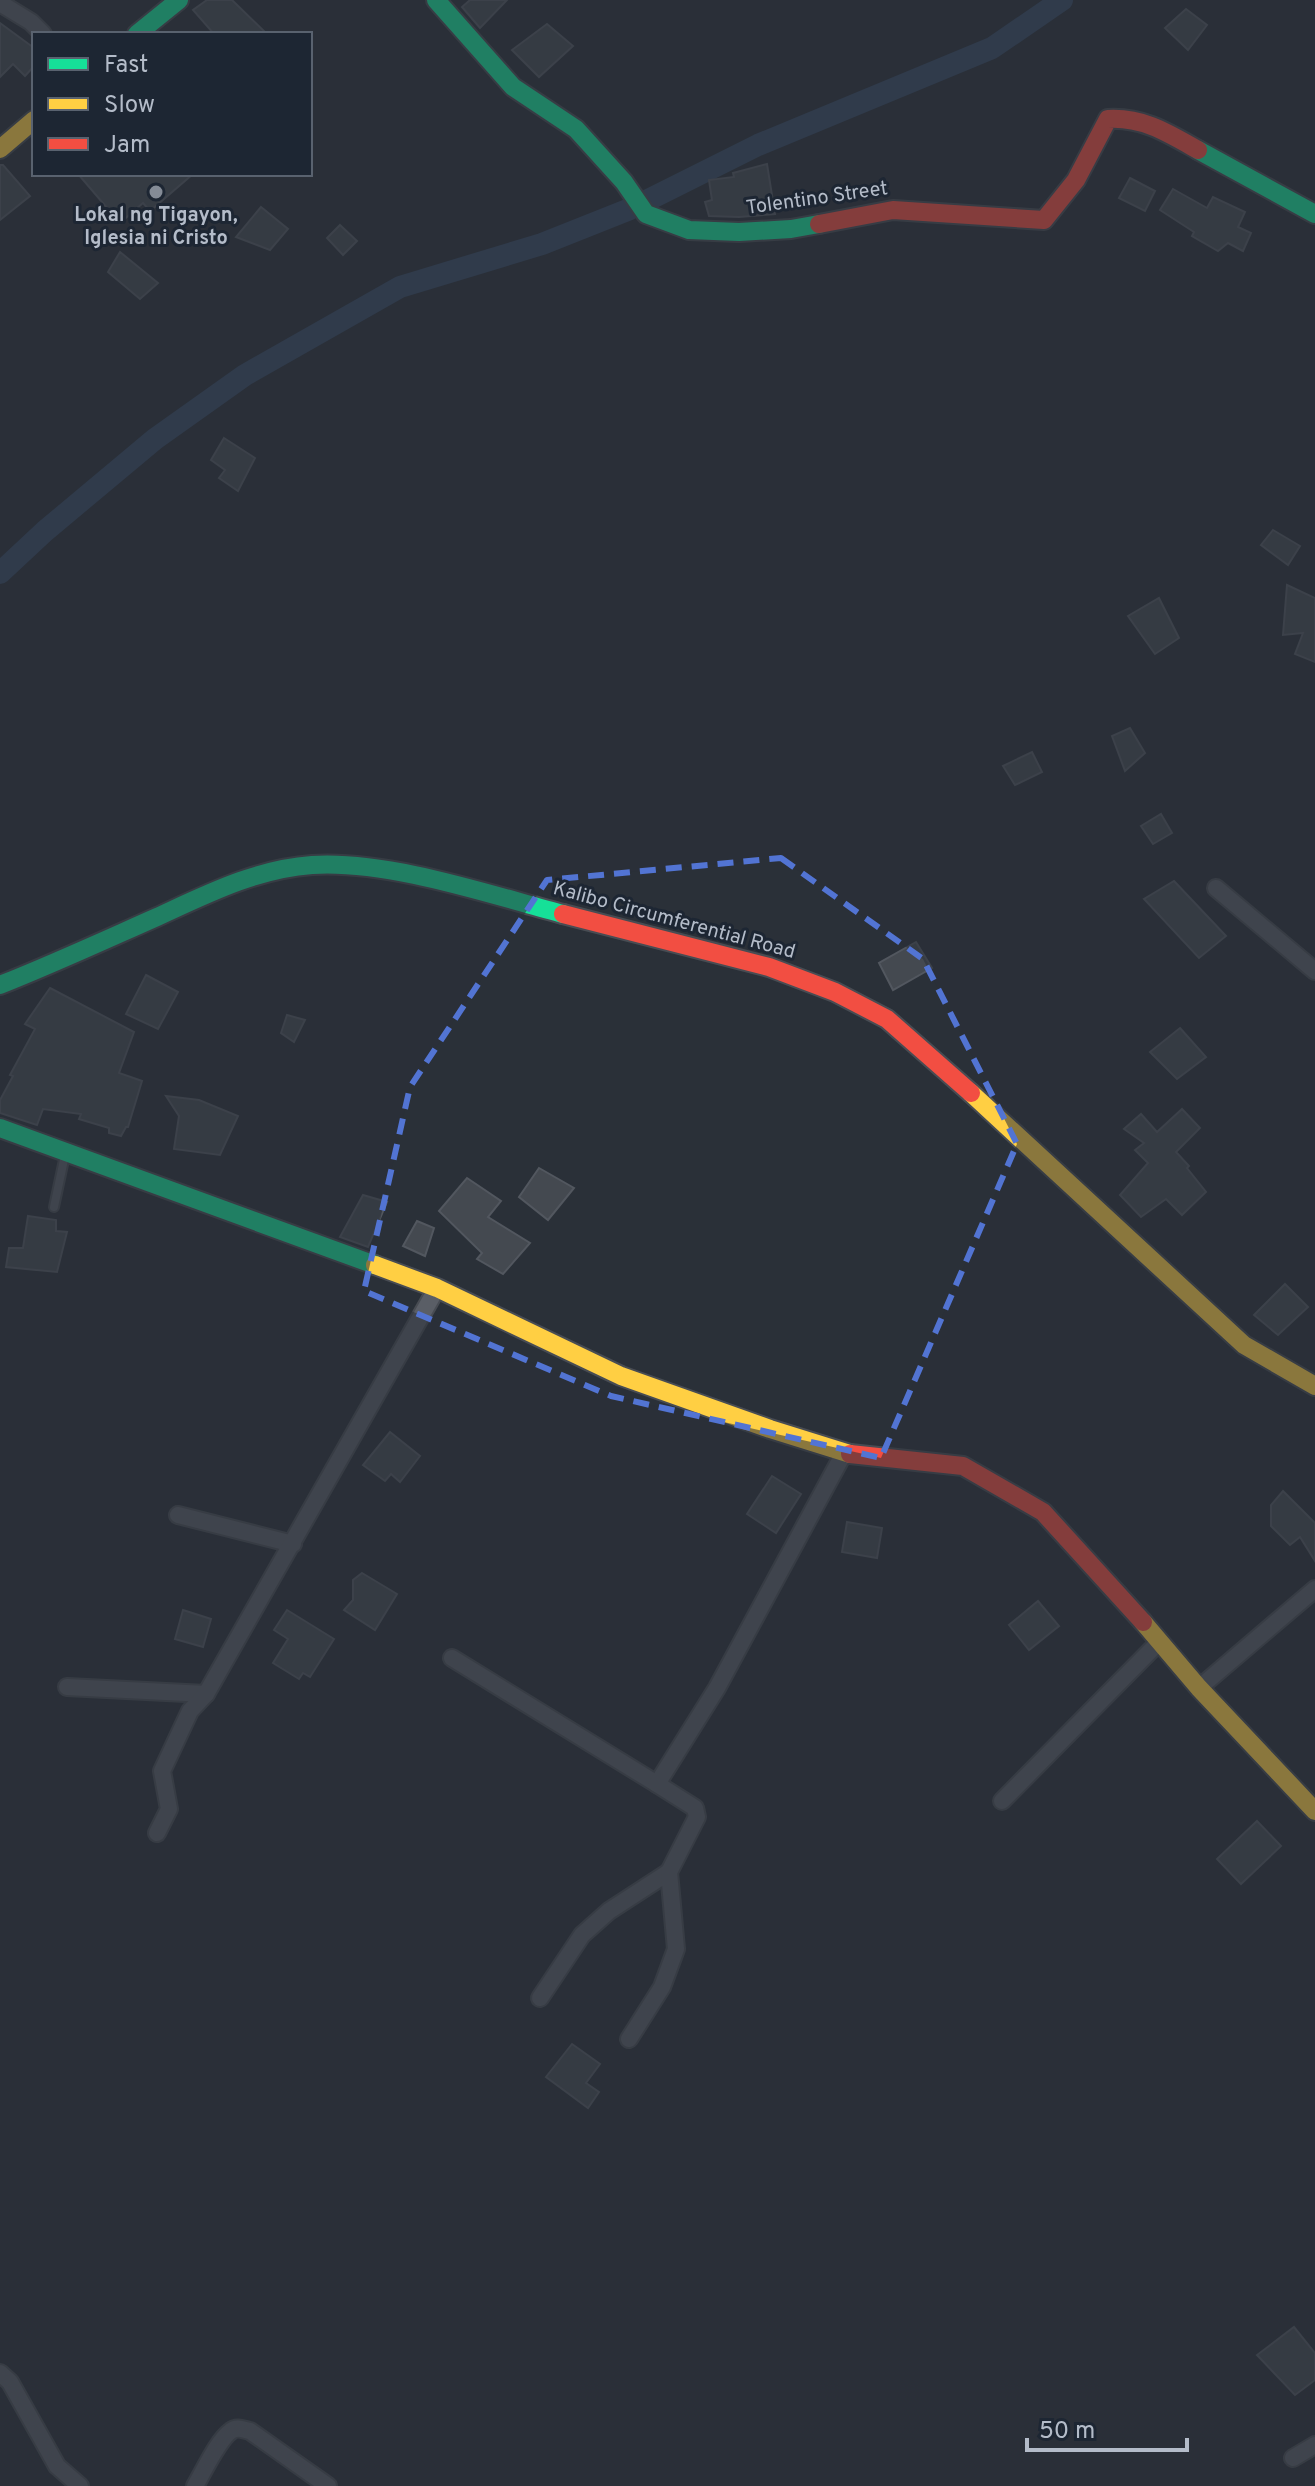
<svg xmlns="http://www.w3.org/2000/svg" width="1315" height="2486" viewBox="0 0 1315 2486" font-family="Overpass,sans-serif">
<rect width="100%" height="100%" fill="#2a3038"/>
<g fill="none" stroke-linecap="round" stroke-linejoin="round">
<g stroke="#384963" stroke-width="22">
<polyline points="644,202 758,145 992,48 1062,0"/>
<polyline points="0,573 45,531 155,439 245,375 400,287 542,244 630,209"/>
</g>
</g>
<g fill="#444950" stroke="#52575f" stroke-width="2">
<polygon points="207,0 232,0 267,34 214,34 193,10"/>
<polygon points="470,0 507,0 480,28 462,7"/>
<polygon points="1186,9 1207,25 1188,50 1165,28"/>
<polygon points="0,23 34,48 34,66 25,76 13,64 0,77"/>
<polygon points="547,24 573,46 539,77 512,50"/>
<polygon points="767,164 775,214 739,217 709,216 705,202 712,200 709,180 734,177 733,173"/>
<polygon points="0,165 3,165 30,196 0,220"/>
<polygon points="78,174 193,174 150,211 143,203 120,223"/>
<polygon points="1130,178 1155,191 1145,211 1119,198"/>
<polygon points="1173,189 1207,208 1213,197 1245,212 1238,227 1251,233 1243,251 1228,243 1218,251 1192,236 1194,232 1160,210"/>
<polygon points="261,207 288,229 270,250 236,237"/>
<polygon points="340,225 357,241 343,255 327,238"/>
<polygon points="120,252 158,283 140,299 108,272"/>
<polygon points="224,438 255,458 238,491 219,478 225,470 211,460"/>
<polygon points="1273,530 1300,546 1288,565 1261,545"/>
<polygon points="1287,585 1315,598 1315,662 1295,654 1303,633 1283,635"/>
<polygon points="1159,598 1179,638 1155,654 1128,616"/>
<polygon points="1130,728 1145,753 1125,771 1112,736"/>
<polygon points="1032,752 1042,772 1015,785 1003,766"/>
<polygon points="1161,814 1172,833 1153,844 1141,826"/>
<polygon points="1174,881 1226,936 1199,958 1144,899"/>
<polygon points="916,942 932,968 893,990 879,963"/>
<polygon points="146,975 178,992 158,1029 126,1014"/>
<polygon points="50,988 134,1032 119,1073 142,1081 128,1127 126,1127 121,1136 109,1133 109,1128 79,1119 81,1114 43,1109 37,1125 0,1113 0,1100 13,1076 10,1075 35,1029 25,1024"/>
<polygon points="287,1015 305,1020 294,1042 281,1033"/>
<polygon points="1180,1028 1206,1057 1177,1079 1150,1052"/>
<polygon points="166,1096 199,1100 238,1116 220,1155 174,1149 179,1116"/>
<polygon points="1182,1109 1200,1128 1176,1152 1189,1166 1187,1168 1206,1192 1182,1215 1166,1199 1141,1217 1120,1195 1148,1163 1135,1150 1144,1143 1124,1129 1141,1114 1157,1132"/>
<polygon points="539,1168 574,1188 548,1220 519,1197"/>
<polygon points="467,1178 501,1201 488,1217 530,1243 503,1274 477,1259 482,1253 439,1211"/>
<polygon points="363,1195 387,1202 368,1247 340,1237"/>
<polygon points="28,1216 56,1220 56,1231 67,1232 57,1272 6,1267 9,1248 23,1248"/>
<polygon points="417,1221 434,1228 425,1256 403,1246"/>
<polygon points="1285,1284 1308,1307 1278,1335 1254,1315"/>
<polygon points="390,1432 420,1456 400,1482 391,1474 385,1481 363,1465"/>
<polygon points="772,1476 801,1494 776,1533 747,1514"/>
<polygon points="1283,1491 1315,1523 1315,1561 1300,1537 1290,1545 1271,1526 1271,1505"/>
<polygon points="847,1522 882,1528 877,1558 842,1552"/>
<polygon points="362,1573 397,1594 375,1630 344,1610 353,1600 353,1580"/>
<polygon points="1038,1601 1059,1626 1029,1650 1009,1625"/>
<polygon points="183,1610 211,1619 203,1647 175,1639"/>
<polygon points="287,1610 334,1639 310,1677 303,1673 299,1679 273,1663 288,1639 274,1630"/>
<polygon points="1257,1821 1281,1846 1241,1884 1217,1859"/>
<polygon points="572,2044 600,2064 586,2083 599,2092 588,2108 546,2077"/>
<polygon points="1294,2327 1315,2353 1315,2380 1295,2395 1257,2355"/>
</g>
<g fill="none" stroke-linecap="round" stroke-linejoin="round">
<defs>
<polyline id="lane" points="54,1207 65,1155"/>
<g id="street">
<polyline points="0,3 31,22 43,34"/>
<polyline points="1216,888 1315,971"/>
<polyline points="178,1515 293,1544"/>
<polyline points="452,1658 657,1784"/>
<polyline points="67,1687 206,1694"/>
<polyline points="1199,1688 1315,1589"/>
<polyline points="1002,1801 1160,1641"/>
<polyline points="157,1833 169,1809 162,1771 190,1711 206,1694 437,1288"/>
<polyline points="540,1998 582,1935 609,1911 669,1872"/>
<polyline points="629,2039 662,1987 676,1949 669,1872 697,1817 695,1808 657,1784 717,1688 844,1453"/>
<polyline points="0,2373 10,2382 57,2466 80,2486"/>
<polyline points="1293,2458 1315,2445"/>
<path d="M195,2486C204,2471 218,2440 231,2431C237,2426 244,2430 250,2431L328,2486"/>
</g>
<g id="fast">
<polyline points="436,0 513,87 576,129 624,182 646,214 689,230 739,232 791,229 819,224"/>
<polyline points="137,34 179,0"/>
<polyline points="1198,150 1315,214"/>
<path d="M0,985C53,964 105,940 157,917C207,894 256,869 312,865C388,860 488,894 563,914"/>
<polyline points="0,1128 375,1265"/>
</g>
<g id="slow">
<polyline points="0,149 34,120"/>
<polyline points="971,1093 1244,1345 1315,1386"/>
<polyline points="375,1265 437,1288 621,1376 770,1429 850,1454"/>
<polyline points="1143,1622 1199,1688 1315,1811"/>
</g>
<g id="jam">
<path d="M819,224L893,210L1044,220L1076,180L1108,119C1143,117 1168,133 1198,150"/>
<polyline points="563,914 769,967 835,992 887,1019 971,1093"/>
<polyline points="850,1454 963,1466 1043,1512 1143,1622"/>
</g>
</defs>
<use href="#lane" stroke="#484c53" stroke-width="12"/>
<use href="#street" stroke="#484c53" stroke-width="20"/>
<use href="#fast" stroke="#484c53" stroke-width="22"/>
<use href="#slow" stroke="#484c53" stroke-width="22"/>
<use href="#jam" stroke="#484c53" stroke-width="22"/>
<use href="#lane" stroke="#5a5e66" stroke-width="8"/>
<use href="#street" stroke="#5a5e66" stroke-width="16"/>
<use href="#fast" stroke="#16e098" stroke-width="18"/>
<use href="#slow" stroke="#ffcf43" stroke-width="18"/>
<use href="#jam" stroke="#f24e42" stroke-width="18"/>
</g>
<path d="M0 0H1315V2486H0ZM781,858L923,959L1017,1144L881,1458L611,1396L364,1291L410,1087L547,880Z" fill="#2a3038" fill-opacity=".55" fill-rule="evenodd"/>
<path fill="none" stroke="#5274d3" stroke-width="6" stroke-dasharray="16 10" stroke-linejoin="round" d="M781,858L923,959L1017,1144L881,1458L611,1396L364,1291L410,1087L547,880Z"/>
<circle fill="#848b96" stroke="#1d2633" stroke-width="3" cx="156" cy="192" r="8"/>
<g text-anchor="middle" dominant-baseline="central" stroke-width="6" stroke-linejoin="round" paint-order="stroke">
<g font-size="20" fill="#b4bcc9" stroke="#1d2633">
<text transform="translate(817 199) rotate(-8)">Tolentino Street</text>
<text transform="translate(674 921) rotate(15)">Kalibo Circumferential Road</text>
</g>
<g font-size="20" font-weight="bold" fill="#b4bcc9" stroke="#1d2633">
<text x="156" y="216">Lokal ng Tigayon,<tspan x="156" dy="23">Iglesia ni Cristo</tspan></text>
</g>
</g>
<rect x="32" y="32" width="280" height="144" fill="#1d2633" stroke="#59626f" stroke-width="2"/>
<rect x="48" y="58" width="40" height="12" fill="#16e098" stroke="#59626f" stroke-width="2"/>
<text x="104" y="72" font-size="24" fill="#b4bcc9">Fast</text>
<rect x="48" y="98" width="40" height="12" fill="#ffcf43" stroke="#59626f" stroke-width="2"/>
<text x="104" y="112" font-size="24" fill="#b4bcc9">Slow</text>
<rect x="48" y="138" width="40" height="12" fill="#f24e42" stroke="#59626f" stroke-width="2"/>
<text x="104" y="152" font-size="24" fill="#b4bcc9">Jam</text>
<path d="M1027 2438v12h160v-12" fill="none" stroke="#b4bcc9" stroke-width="4"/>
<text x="1039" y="2438" font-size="24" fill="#b4bcc9" stroke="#1d2633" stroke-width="6" paint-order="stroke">50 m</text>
</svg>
